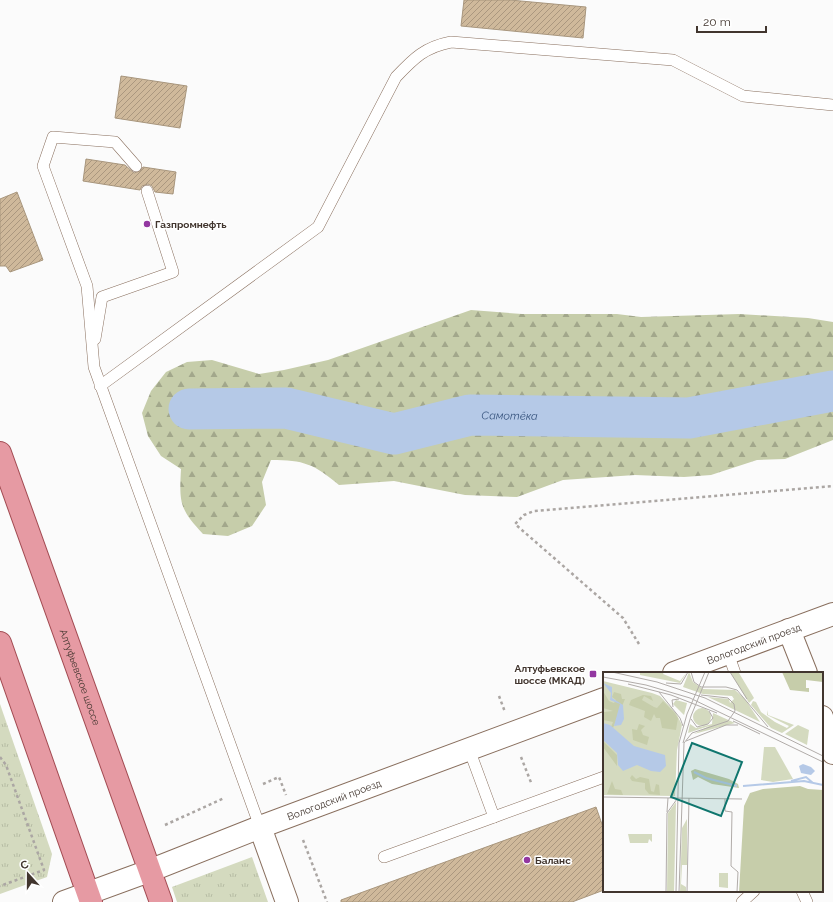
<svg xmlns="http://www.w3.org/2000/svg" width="833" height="902" viewBox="0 0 833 902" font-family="Raleway,sans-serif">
<defs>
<pattern id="grass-tufts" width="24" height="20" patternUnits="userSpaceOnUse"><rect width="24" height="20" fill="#d4dabf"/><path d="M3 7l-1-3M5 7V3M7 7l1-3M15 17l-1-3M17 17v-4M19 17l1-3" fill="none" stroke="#b7bca4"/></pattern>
<pattern id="forest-firs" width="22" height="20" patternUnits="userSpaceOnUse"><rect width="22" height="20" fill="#c6cdaa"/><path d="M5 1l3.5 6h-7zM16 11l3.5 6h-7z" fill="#a2a78b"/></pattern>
<pattern id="building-hatch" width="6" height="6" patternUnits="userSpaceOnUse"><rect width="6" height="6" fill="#cfb99b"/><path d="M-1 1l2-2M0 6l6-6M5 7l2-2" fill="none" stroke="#aa977f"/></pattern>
</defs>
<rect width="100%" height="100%" fill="#fbfbfb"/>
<g fill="url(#grass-tufts)">
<polygon points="0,704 52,854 47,877 0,894"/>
<polygon points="252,857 268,902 177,902 172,887"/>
</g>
<path fill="url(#forest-firs)" d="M471,310L522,314H617L641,317L739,314L808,318L833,322V440L785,459L757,460L711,475L684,477L635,475L563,480L517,497L465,495L394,481L339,485C314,464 304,460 271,460L262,482L266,505L252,526L228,536L203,534C180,509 179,504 181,469L161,456L148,436L142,413L151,391L166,372L187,362L212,360L259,374L284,370L328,360Z"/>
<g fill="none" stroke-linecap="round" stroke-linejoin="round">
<path stroke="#b5c9e7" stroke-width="41" id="s1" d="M189,409L286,408L394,434L470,415L689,418L833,391"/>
</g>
<g fill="url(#building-hatch)" stroke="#a8967d">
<polygon points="464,0 510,0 586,7 583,38 461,26"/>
<polygon points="121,76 187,86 180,128 115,118"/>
<polygon points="86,159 125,165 134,173 140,171 143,167 176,172 173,194 155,192 152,186 148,184 142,186 140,190 83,181"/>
<polygon points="17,192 43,260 10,272 6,266 0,266 0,199"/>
<polygon points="596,807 604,830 604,890 572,902 341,902 341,900"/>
</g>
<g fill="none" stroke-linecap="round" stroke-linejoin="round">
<defs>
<g id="service">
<polyline points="136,166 115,142 53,137 43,166 87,286 94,367 260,827"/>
<polyline points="95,339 102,297 173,272 147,191"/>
<path d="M100,386L318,227L396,77C414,58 425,47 451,42L673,60L743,96L833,105"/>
<polyline points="728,653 735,673"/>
<polyline points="494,817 604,777"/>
<polyline points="384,857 494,817 469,749"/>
<polyline points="802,891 807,902"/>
<polyline points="742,902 754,891"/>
</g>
<g id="minor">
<polyline points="789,630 806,673"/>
<path id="s2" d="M674,673L833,614"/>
<polyline points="822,717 833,753"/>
<path id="s3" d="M260,827L604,699"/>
</g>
<polyline id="tertiary" points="64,902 149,871 260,827 287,902"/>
<g id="primary">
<path id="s4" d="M0,453L161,902"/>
<polyline points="0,643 91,902"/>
</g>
</defs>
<use href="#service" stroke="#896f5e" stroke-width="12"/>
<use href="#minor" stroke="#896f5e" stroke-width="24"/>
<use href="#tertiary" stroke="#896f5e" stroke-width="24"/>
<use href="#primary" stroke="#a24b52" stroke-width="24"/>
<g stroke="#aba6a3" stroke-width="2.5" stroke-dasharray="3 3" stroke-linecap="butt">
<polyline points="639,644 623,618 515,524 524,515 534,511 833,486"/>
<polyline points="499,696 505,712"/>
<polyline points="0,757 6,765 44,870 0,886"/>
<polyline points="521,757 532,785"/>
<polyline points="263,784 279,777 286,795"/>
<polyline points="165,825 224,798"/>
<polyline points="303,840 327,902"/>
</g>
<use href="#service" stroke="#fff" stroke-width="11"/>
<use href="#minor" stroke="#fff" stroke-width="22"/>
<use href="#tertiary" stroke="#fff" stroke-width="22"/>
<use href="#primary" stroke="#e69aa3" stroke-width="22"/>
</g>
<g fill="#9337a1" stroke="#fff" stroke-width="1.5">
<circle cx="147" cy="224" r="4"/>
<rect x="589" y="670" width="8" height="8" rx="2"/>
<circle cx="527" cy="860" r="4"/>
</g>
<g text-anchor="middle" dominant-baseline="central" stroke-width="3" stroke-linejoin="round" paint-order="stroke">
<g font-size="10" font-weight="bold" fill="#41352e" stroke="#fff" text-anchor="start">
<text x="155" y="224">Газпромнефть</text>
<text x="585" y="668" text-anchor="end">Алтуфьевское<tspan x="585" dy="12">шоссе (МКАД)</tspan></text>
<text x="535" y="860">Баланс</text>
</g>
<g font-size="10" fill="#41352e" stroke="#fff">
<text stroke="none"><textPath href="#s2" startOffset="85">Вологодский проезд</textPath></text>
<text stroke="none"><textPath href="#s4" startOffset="238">Алтуфьевское шоссе</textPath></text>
<text stroke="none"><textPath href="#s3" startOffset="79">Вологодский проезд</textPath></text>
</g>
<g font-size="11" font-style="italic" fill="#37547e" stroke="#fff">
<text stroke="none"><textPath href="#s1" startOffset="326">Самотёка</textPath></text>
</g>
</g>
<g transform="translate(603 672)">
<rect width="220" height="220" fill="#fbfbfb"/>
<path d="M37,0H61L60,2L77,9L84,0L77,11L37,3ZM86,0L90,10L100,17L132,18L142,27L157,50L105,25L126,27L127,31L131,27L129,24L100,22L80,15ZM127,0L136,1L151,26L146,31ZM0,9L49,21L57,24L73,41L79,53L74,78L72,124L0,123ZM73,28L84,31L81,43L70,32ZM150,29L153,30L158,40L172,50L171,53L172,50L184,56L186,54L164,43L165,38V43L191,53L179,61L168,56L148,33ZM90 45a9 9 0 1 1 18 0a9 9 0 1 1-18 0ZM110,41L132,51L91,62L106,54L85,61L87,52L93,56L109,52ZM195,53L206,58L204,73L182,62ZM73,130L71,220H64L65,141ZM84,147V193H79L78,212L83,215V220H77L79,156Z" fill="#d4dabf"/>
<path d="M179,0H220V10L203,8V16H206V20L187,18ZM0,19L6,29L11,31L13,28L9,25L11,20L18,22L19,27H22L10,56L8,55L10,50L0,48L1,40L10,39L0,36ZM40,23L48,24L50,29L41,24L39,28L51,35L54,36L60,29L71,40L75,46L73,58L59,56L57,46H53L51,42L48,49L41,45L42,39L26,33L28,28ZM36,52L42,54L38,58L40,63L46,65L44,73L30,68L29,57L34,58ZM0,69L14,83V94L0,75ZM92,97L126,107L135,112L136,116L109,112L95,105L90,108L88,99ZM29,103L33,107L37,105L46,107L48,119L51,120L53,112L56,113L57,123L46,122L42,117V111L29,109L27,106ZM9,109L12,117L18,118L20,123L4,122ZM197,114L205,117L220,118V220H136L141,134L147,121L160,117Z" fill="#c6cdaa"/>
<path d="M161,75H172L190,107L170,110L158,108Z" fill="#d4dabf"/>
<path d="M25,162H49V170L46,167L45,171H27ZM116,201H125V216L116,215Z" fill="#d4dabf"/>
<path d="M0,11L9,15V26L20,33L21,47L18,53L11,54L17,32L7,28L8,21ZM0,51L7,53L31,74L62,83L63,94L57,100L48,99L34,93L20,99L15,93L14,81L0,68ZM200,92L208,95L212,99L208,103L198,101L196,94Z" fill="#b5c9e7"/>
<path fill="none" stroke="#b5c9e7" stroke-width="2" d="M91,100L103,106L134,114M188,109L203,105L210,111M140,114L201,109L220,113"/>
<path fill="none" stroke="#b1aca9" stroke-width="1" d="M9,0L54,10L102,26L220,84M88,0L91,10L98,15H123L134,18L165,55M127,0L144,27M0,5L43,13L87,26L220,90M63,11L78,12L85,0M25,12L68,23L114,41M56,20L77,46L80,54M70,35L69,28L76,27M88,47L94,55L105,52L110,46L106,39M130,49L157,62M83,69L123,53H135M80,71L88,44L106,0M0,125L139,127M122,127V139L129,140L128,194L135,200L134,220M64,140L65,126M63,220L64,141L74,127M73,220L76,71L84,42L102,0M76,220L81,71L89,61L125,49L132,39L131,32L125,26L98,23M84,220L86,126"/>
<path fill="#0f766e" fill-opacity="0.15" stroke="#0f766e" stroke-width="2" d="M89,71L139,90L118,144L68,125Z"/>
<rect width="220" height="220" fill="none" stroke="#41352e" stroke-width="2"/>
</g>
<g transform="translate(28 874) rotate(339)" stroke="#ffffff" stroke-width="3" paint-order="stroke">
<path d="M0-3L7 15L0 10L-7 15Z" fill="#41352e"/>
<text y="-6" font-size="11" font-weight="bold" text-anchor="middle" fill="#41352e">С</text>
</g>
<path d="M697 26v6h69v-6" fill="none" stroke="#41352e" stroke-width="2"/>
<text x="703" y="26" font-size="12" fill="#41352e" stroke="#ffffff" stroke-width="3" paint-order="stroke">20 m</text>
</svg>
